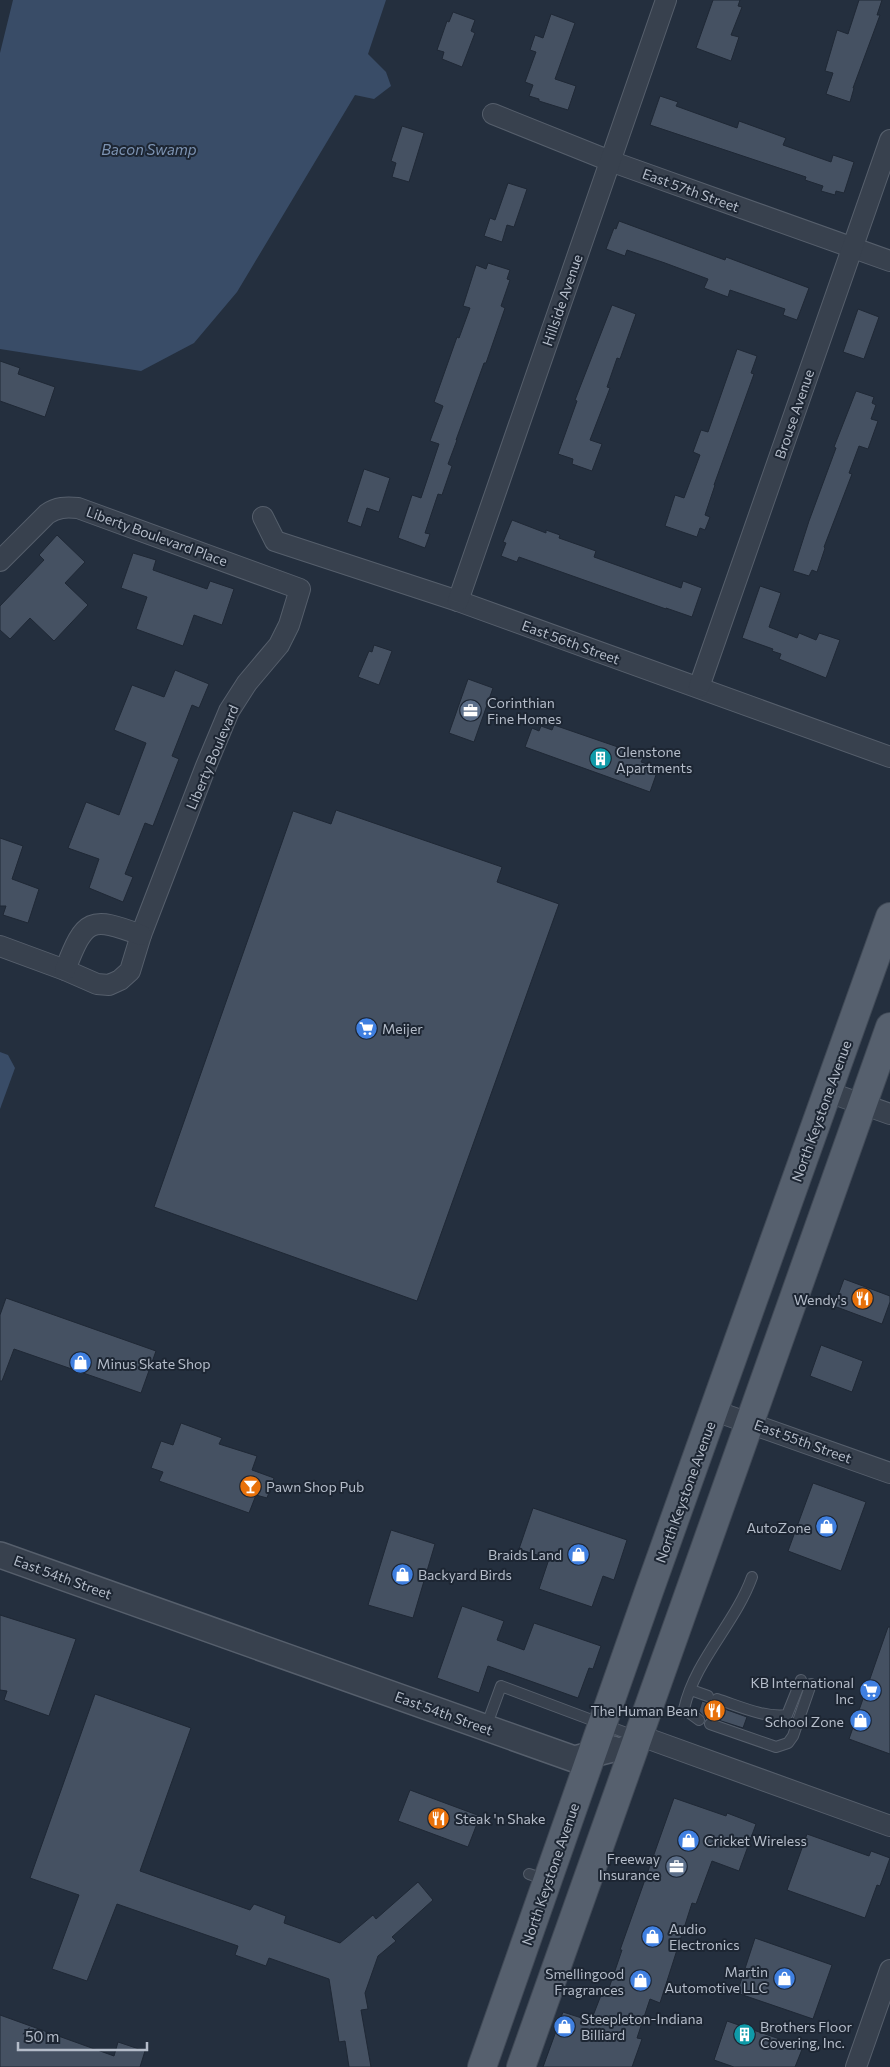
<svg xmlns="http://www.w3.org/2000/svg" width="890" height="2067" viewBox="0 0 890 2067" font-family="Commissioner,sans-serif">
<rect width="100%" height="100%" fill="#242f3e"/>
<g fill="#394c67">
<polygon points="13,0 386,0 368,54 386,72 391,86 374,99 355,95 237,292 194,343 141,371 0,349 0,53"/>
<polygon points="0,1052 8,1055 15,1068 0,1109"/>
</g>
<g fill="#455162" stroke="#1f2835">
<polygon points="713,0 740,0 738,6 742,7 731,35 739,37 731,61 696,48"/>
<polygon points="859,0 882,0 877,15 880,15 853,88 854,88 850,102 826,94 833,73 825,71 837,30 848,34"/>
<polygon points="453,12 475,20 471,31 475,33 462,67 442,59 444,52 437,50 447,21 449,22"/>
<polygon points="551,14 575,23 555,79 576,86 568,110 539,101 539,99 529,96 533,85 525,82 536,52 530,50 535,35 543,38"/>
<polygon points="660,96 678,102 676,106 737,128 739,121 786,138 783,145 831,162 833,155 854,162 844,193 836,191 835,195 821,191 823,186 805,180 806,177 650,125"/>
<polygon points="402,126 424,133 409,182 392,177 396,163 391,161"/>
<polygon points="508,183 527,189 514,227 507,225 502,242 484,236 490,218 495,220"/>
<polygon points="619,221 725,260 726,257 809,288 797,320 783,315 785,309 730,290 728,297 704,288 708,279 665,263 627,250 625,256 606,249 614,228 616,229"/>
<polygon points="488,263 510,270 507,279 510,280 501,306 505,308 486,363 484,363 456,440 457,440 448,464 452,466 442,495 438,494 425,533 430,534 425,548 398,538 412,495 421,498 439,444 430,441 443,406 434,402 457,337 459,338 470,308 463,306 476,265 486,269"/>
<polygon points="612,305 636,314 620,359 617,358 607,387 610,388 590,440 602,444 592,471 572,464 573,459 558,454 577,401 575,400"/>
<polygon points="858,309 879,317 864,359 843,352"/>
<polygon points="737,349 757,356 751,373 754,374 714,485 715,485 705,515 710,517 705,530 700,528 697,537 665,526 675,495 684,498 700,455 693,452 701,430 708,432"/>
<polygon points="0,361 20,368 18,374 55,387 45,417 0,401"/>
<polygon points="856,391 874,397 872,403 876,405 871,419 878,421 868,449 859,446 849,473 852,474 824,547 825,548 817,572 812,570 809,576 793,571 809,521 836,448 834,447"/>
<polygon points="364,469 390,478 379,512 367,508 361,527 347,522"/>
<polygon points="512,520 546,533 546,530 560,535 559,538 596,551 594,557 681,588 683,581 702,588 692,617 666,608 666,609 519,557 517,562 501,556 506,543 503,542"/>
<polygon points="57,535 85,562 65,583 88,605 54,641 30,618 10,639 0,630 0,606 44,560 39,555"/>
<polygon points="133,553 156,560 153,570 207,589 210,581 234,589 222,625 194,615 183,646 136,629 147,597 121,588"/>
<polygon points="760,586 781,593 769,627 797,638 799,633 816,640 819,633 840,640 826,678 779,659 781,654 772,651 773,649 742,638"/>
<polygon points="374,645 392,651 379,685 358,677 369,651 372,652"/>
<polygon points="175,670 209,684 199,708 192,705 172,756 179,759 153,826 145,823 125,874 133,877 123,902 89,888 99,859 68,848 86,802 119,815 146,743 114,730 132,685 164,697"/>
<polygon points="468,679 493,688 474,742 449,733"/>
<polygon points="554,725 644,756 641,762 653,766 651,773 656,775 650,792 525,747 532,728 539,731 541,726 552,730"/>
<polygon points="336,810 502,867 497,882 559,904 417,1301 154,1207 293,811 331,824"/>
<polygon points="0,838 23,846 12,879 39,889 28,923 3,915 6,906 0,906"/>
<polygon points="844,1279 890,1296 890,1302 882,1324 834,1306"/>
<polygon points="6,1298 156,1351 141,1393 14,1349 2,1381 0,1381 0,1315"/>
<polygon points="821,1345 863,1361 852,1392 810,1376"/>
<polygon points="181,1423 222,1438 219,1444 257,1456 252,1470 274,1478 267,1498 256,1495 249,1513 159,1481 163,1472 151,1468 161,1441 173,1445"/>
<polygon points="813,1483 866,1502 841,1571 788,1551"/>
<polygon points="533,1508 627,1540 614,1580 603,1576 592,1607 539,1589 549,1559 519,1549"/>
<polygon points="391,1530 435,1544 413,1618 368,1605"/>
<polygon points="462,1606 504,1621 497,1640 524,1650 534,1623 601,1646 593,1669 589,1668 578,1698 488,1666 479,1693 437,1678"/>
<polygon points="0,1615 76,1639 49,1716 4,1700 7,1691 0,1690"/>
<polygon points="888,1627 890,1627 890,1754 849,1739"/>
<polygon points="95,1694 191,1728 140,1871 250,1910 254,1904 286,1916 284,1923 340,1943 373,1915 376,1919 418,1882 433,1900 392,1937 396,1941 378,1956 365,1993 368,2009 361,2010 371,2067 349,2067 345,2041 339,2042 329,1979 269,1958 266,1966 235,1955 238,1946 117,1904 87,1981 52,1969 79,1895 30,1878"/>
<polygon points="702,1701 747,1717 743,1728 712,1718 705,1718 699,1711"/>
<polygon points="410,1790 480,1816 468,1847 398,1821"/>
<polygon points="674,1798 726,1816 727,1813 756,1824 739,1871 712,1861 696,1904 692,1903 660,2003 650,1999 637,2038 642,2039 632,2067 543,2067 563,2012 591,2021 603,1990 608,1991 622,1950 620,1950"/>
<polygon points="807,1834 869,1856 871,1851 890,1858 880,1886 877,1885 865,1918 787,1890"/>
<polygon points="755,1938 832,1965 813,2019 737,1993"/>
<polygon points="0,2015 114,2056 118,2042 145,2051 140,2067 0,2067"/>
<polygon points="727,2021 803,2047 795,2067 734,2067 714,2060"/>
</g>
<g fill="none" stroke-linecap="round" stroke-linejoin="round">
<defs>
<g id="service">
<polyline points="691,1690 708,1696"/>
<path d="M717,1699C739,1706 764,1718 787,1715L801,1680"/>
<path d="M699,1720L684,1709C695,1660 735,1624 752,1577"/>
<polyline points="710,1724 776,1747 788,1743 793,1736 811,1684"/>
<polyline points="486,1727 501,1686 637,1737"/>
<polyline points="529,1874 547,1880"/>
</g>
<g id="minor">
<polyline points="493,114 610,161 890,261"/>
<polyline points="263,517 275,541 458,601 890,757"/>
<path d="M0,561L47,514C57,507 66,507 78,508L300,589L289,625L279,645L247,683L229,711L206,766L141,935L130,971L120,980L109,985L97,984L65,970L0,946"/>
<polyline points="458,601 666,0"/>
<polyline points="699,687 890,140"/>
<path d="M65,970C85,918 90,916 141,935"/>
<polyline points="828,1092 890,1114"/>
<polyline points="715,1411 890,1473"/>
<polyline points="625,1746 649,1739 890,1826"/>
<polyline points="856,2067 890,1970"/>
</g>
<polyline id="tertiary" points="0,1555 574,1759 613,1749"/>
<g id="primary">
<polyline points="482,2067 649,1591 890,917"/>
<polyline points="521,2067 890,1027"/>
</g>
</defs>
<use href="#service" stroke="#565f6c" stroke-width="12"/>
<use href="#minor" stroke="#565f6c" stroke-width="22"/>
<use href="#tertiary" stroke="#565f6c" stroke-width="28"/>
<use href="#primary" stroke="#414a57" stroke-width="30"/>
<use href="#service" stroke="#38414e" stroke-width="10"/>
<use href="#minor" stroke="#38414e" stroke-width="20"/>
<use href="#tertiary" stroke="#38414e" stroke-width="25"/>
<use href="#primary" stroke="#56606e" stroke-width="28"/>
</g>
<defs>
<symbol id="office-disc" viewBox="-11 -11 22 22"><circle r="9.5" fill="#5c6f8a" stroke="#1d2633"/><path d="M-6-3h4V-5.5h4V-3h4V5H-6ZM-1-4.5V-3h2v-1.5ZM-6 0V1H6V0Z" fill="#fff"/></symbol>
<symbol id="building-disc" viewBox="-11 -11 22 22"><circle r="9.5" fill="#0f9aa8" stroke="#1d2633"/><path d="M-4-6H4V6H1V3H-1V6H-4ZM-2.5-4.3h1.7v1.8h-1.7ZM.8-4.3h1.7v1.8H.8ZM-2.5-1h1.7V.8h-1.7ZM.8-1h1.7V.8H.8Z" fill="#fff"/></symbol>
<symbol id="supermarket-disc" viewBox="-11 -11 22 22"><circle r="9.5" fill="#3f7fe0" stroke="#1d2633"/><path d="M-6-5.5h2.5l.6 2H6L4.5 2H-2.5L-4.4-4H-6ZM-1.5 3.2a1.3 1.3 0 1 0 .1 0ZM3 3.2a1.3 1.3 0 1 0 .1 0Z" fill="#fff"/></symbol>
<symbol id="restaurant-disc" viewBox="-11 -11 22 22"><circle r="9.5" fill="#e8710a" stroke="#1d2633"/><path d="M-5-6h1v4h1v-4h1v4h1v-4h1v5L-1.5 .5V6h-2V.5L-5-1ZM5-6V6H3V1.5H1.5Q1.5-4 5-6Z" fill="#fff"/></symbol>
<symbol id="shop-disc" viewBox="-11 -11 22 22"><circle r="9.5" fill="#3f7fe0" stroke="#1d2633"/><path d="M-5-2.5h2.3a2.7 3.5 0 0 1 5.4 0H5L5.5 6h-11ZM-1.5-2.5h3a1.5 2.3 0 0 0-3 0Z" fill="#fff"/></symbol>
<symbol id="bar-disc" viewBox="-11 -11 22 22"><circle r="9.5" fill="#e8710a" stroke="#1d2633"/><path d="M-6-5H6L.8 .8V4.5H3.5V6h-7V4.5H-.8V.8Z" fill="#fff"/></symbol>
</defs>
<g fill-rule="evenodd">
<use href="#office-disc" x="458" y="698" width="25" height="25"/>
<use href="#building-disc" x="588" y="746" width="25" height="25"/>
<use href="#supermarket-disc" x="354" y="1016" width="25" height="25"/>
<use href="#restaurant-disc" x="850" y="1286" width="25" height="25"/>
<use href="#shop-disc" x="68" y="1350" width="25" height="25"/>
<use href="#bar-disc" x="238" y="1474" width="25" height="25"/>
<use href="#shop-disc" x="814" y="1514" width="25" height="25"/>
<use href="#shop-disc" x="566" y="1542" width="25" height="25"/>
<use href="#shop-disc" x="390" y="1562" width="25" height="25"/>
<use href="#supermarket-disc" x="858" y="1678" width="25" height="25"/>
<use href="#restaurant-disc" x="702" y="1698" width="25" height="25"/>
<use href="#shop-disc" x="848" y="1708" width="25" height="25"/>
<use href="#restaurant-disc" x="426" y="1806" width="25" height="25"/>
<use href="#shop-disc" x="676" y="1828" width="25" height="25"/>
<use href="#office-disc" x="664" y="1854" width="25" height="25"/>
<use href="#shop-disc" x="640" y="1924" width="25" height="25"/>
<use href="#shop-disc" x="772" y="1966" width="25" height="25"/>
<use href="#shop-disc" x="628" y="1968" width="25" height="25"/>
<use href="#shop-disc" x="552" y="2014" width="25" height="25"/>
<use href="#building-disc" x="732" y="2022" width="25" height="25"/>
</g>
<g text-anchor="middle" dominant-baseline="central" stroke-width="4" stroke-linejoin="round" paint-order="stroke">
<g font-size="14" fill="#b4bcc9" stroke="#1d2633">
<text transform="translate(691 190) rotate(20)">East 57th Street</text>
<text transform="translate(562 300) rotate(-71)">Hillside Avenue</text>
<text transform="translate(794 414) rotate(-71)">Brouse Avenue</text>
<text transform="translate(157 536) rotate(20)">Liberty Boulevard Place</text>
<text transform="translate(571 642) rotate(20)">East 56th Street</text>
<text transform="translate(212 757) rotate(-67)">Liberty Boulevard</text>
<text transform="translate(821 1111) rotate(-70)">North Keystone Avenue</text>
<text transform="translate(803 1441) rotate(20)">East 55th Street</text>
<text transform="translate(685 1492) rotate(-70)">North Keystone Avenue</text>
<text transform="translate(63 1577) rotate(20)">East 54th Street</text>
<text transform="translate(444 1713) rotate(20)">East 54th Street</text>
<text transform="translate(550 1874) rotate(-71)">North Keystone Avenue</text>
</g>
<g font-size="14" fill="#b4bcc9" stroke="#1d2633" text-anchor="start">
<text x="487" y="702">Corinthian<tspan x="487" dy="16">Fine Homes</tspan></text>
<text x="616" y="751">Glenstone<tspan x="616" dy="16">Apartments</tspan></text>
<text x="382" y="1028">Meijer</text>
<text x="847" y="1299" text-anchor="end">Wendy's</text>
<text x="97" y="1363">Minus Skate Shop</text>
<text x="266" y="1486">Pawn Shop Pub</text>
<text x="811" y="1527" text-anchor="end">AutoZone</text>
<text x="562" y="1554" text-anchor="end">Braids Land</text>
<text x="418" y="1574">Backyard Birds</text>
<text x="854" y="1682" text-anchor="end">KB International<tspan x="854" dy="16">Inc</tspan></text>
<text x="698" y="1710" text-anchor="end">The Human Bean</text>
<text x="844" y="1721" text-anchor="end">School Zone</text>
<text x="455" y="1818">Steak 'n Shake</text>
<text x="704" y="1840">Cricket Wireless</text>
<text x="660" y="1858" text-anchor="end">Freeway<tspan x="660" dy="16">Insurance</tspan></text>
<text x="669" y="1928">Audio<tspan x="669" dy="16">Electronics</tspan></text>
<text x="768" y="1971" text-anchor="end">Martin<tspan x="768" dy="16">Automotive LLC</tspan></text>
<text x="624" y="1973" text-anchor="end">Smellingood<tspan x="624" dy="16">Fragrances</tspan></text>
<text x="581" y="2018">Steepleton-Indiana<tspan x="581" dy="16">Billiard</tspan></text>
<text x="760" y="2026">Brothers Floor<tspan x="760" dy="16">Covering, Inc.</tspan></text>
</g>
<g font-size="15" font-style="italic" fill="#7c92b1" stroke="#1d2633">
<text x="149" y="149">Bacon Swamp</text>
</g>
</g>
<path d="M18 2042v8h129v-8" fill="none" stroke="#b4bcc9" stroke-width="2.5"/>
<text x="25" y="2042" font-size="15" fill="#b4bcc9" stroke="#1d2633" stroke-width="4" paint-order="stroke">50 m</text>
</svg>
